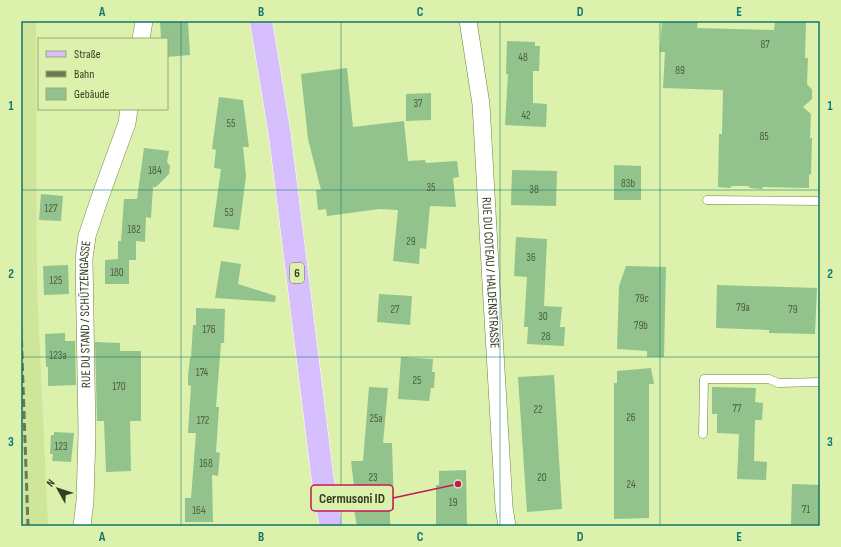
<svg xmlns="http://www.w3.org/2000/svg" width="841" height="547" viewBox="0 0 841 547" font-family="'Sofia Sans Condensed',sans-serif">
<rect width="100%" height="100%" fill="#dcf1ac"/>
<polygon fill="#cfe69a" points="21,21 36,21 37,286 48,526 21,526"/>
<g fill="#92c38c">
<polygon points="160,21 188,21 190,55 167,57 167,39 161,39"/>
<polygon points="662,21 698,21 697,28 774,30 775,21 806,21 805,58 808,58 807,84 812,90 812,99 803,107 811,114 810,138 812,138 811,174 809,175 809,188 763,187 762,189 750,188 748,186 732,186 730,188 718,187 719,134 722,134 723,90 663,88 665,52 660,52"/>
<polygon points="507,41 535,42 535,46 540,46 539,71 533,71 533,103 547,104 546,127 505,125 508,74 506,74"/>
<polygon points="347,68 353,127 404,121 408,161 425,160 426,163 457,161 459,177 453,178 456,207 430,206 426,249 420,248 419,264 393,261 398,210 379,209 327,216 326,209 318,210 316,190 321,190 308,139 301,74"/>
<polygon points="431,93 431,120 406,121 406,94"/>
<polygon points="219,97 243,100 249,147 243,147 246,176 239,230 213,227 221,169 214,168 216,150 212,149"/>
<polygon points="144,148 169,151 167,162 170,166 169,174 156,187 153,187 151,218 146,217 145,242 136,241 136,260 129,260 129,284 105,284 105,260 118,259 118,241 121,241 124,199 137,199"/>
<polygon points="614,165 641,166 641,200 614,200"/>
<polygon points="512,170 557,171 556,206 511,205"/>
<polygon points="41,194 63,196 61,221 39,220"/>
<polygon points="516,237 547,239 544,306 562,307 560,327 565,327 564,346 527,344 528,327 524,327 527,277 514,276"/>
<polygon points="221,261 241,264 238,284 276,296 275,302 215,298"/>
<polygon points="68,265 69,294 44,295 43,266"/>
<polygon points="626,266 666,267 664,357 647,357 647,351 617,349 619,286"/>
<polygon points="717,285 817,288 815,334 769,333 769,330 716,328"/>
<polygon points="379,294 412,296 410,325 377,322"/>
<polygon points="196,308 225,309 224,343 221,343 216,407 219,407 216,452 220,453 218,476 212,475 213,522 185,522 185,498 191,498 196,433 188,433 191,386 188,385 188,376 190,358 191,358 193,325 196,325"/>
<polygon points="65,333 65,341 75,341 76,385 48,386 48,367 46,367 45,334"/>
<polygon points="95,342 120,343 120,351 141,351 141,421 130,421 131,471 106,472 104,421 97,421"/>
<polygon points="401,357 433,359 432,372 435,372 434,388 431,388 429,401 398,399"/>
<polygon points="651,368 654,384 649,384 649,518 614,519 614,383 617,383 617,371"/>
<polygon points="554,375 562,509 527,512 518,377"/>
<polygon points="369,387 388,388 383,443 392,443 394,510 390,510 390,526 357,526 351,494 355,494 351,461 363,461"/>
<polygon points="712,387 756,388 755,402 763,403 762,420 755,420 754,461 767,462 766,480 737,479 739,434 717,433 717,414 712,414"/>
<polygon points="54,432 74,433 71,462 52,461 53,454 50,454 51,435 54,435"/>
<polygon points="466,470 467,526 436,526 436,485 439,485 439,471"/>
<polygon points="792,484 820,485 820,526 791,526"/>
</g>
<g fill="none" stroke-linecap="round" stroke-linejoin="round">
<defs>
<g id="lane">
<polyline points="707,200 820,201"/>
<polyline points="703,434 704,379 769,379 778,383 820,382"/>
</g>
<g id="street">
<path id="s1" d="M468,21L481,104L491,283L504,507L507,526"/>
<polyline points="141,39 144,21"/>
<path id="s2" d="M82,526L85,501L87,434L84,259L87,236L99,200L127,123L129,109"/>
</g>
<polyline id="primary" points="261,21 280,136 322,474 327,506 331,526"/>
</defs>
<use href="#lane" stroke="#718342" stroke-width="9"/>
<use href="#street" stroke="#718342" stroke-width="18"/>
<use href="#primary" stroke="#fff" stroke-width="23"/>
<use href="#lane" stroke="#fff" stroke-width="8"/>
<use href="#street" stroke="#fff" stroke-width="17"/>
<use href="#primary" stroke="#d7befc" stroke-width="22"/>
<polyline stroke="#6c7950" stroke-width="3" stroke-dasharray="8 4" stroke-linecap="butt" points="21,327 28,526"/>
</g>
<path fill="none" stroke="#0f766e" stroke-width="1" stroke-opacity="0.55" d="M181,21V526M341,21V526M500,21V526M660,21V526M21,190H820M21,357H820"/>
<g text-anchor="middle" dominant-baseline="central" stroke-width="3" stroke-linejoin="round" paint-order="stroke">
<g font-size="11" fill="#4d5f3d">
<text x="765" y="44">87</text>
<text x="523" y="57">48</text>
<text x="680" y="70">89</text>
<text x="418" y="103">37</text>
<text x="526" y="115">42</text>
<text x="231" y="123">55</text>
<text x="764" y="136">85</text>
<text x="155" y="170">184</text>
<text x="628" y="183">83b</text>
<text x="431" y="187">35</text>
<text x="534" y="189">38</text>
<text x="51" y="208">127</text>
<text x="229" y="212">53</text>
<text x="134" y="229">182</text>
<text x="411" y="241">29</text>
<text x="531" y="257">36</text>
<text x="117" y="272">180</text>
<text x="56" y="280">125</text>
<text x="642" y="298">79c</text>
<text x="743" y="307">79a</text>
<text x="395" y="309">27</text>
<text x="793" y="309">79</text>
<text x="543" y="316">30</text>
<text x="641" y="325">79b</text>
<text x="209" y="329">176</text>
<text x="546" y="336">28</text>
<text x="58" y="355">123a</text>
<text x="202" y="372">174</text>
<text x="417" y="380">25</text>
<text x="119" y="386">170</text>
<text x="737" y="408">77</text>
<text x="538" y="409">22</text>
<text x="631" y="417">26</text>
<text x="376" y="418">25a</text>
<text x="203" y="420">172</text>
<text x="61" y="446">123</text>
<text x="206" y="463">168</text>
<text x="373" y="477">23</text>
<text x="542" y="477">20</text>
<text x="631" y="484">24</text>
<text x="453" y="502">19</text>
<text x="806" y="509">71</text>
<text x="199" y="510">164</text>
</g>
<rect fill="#dcf1ac" stroke="#68744c" stroke-width="1" x="290" y="263" width="14" height="20" rx="3"/>
<g font-size="12" font-weight="bold" fill="#363e23">
<text x="297" y="273">6</text>
</g>
<g font-size="13" fill="#363e23" stroke="#dcf1ac">
<text stroke="none"><textPath href="#s1" startOffset="253">RUE DU COTEAU / HALDENSTRASSE</textPath></text>
<text stroke="none"><textPath href="#s2" startOffset="212">RUE DU STAND / SCHÜTZENGASSE</textPath></text>
</g>
</g>
<path fill="none" stroke="#c2185b" stroke-width="1.5" d="M458 484L393 498"/>
<circle fill="#c2185b" stroke="#dcf1ac" stroke-width="1.5" cx="458" cy="484" r="4"/>
<rect fill="#dcf1ac" stroke="#c2185b" stroke-width="1.5" x="311" y="485" width="82" height="26" rx="4"/>
<g font-size="14" text-anchor="middle" font-weight="bold" fill="#363e23">
<text x="352" y="503">Cermusoni ID</text>
</g>
<rect width="841" height="547" fill="none" stroke="#dcf1ac" stroke-width="44"/>
<rect x="38" y="38" width="130" height="72" fill="#dcf1ac" stroke="#9aa975"/>
<rect x="46" y="51" width="20" height="6" fill="#d7befc" stroke="#9aa975"/>
<text x="74" y="58" font-size="12" fill="#363e23">Straße</text>
<rect x="46" y="71" width="20" height="6" fill="#6c7950" stroke="#9aa975"/>
<text x="74" y="78" font-size="12" fill="#363e23">Bahn</text>
<rect x="46" y="88" width="20" height="12" fill="#92c38c" stroke="#9aa975"/>
<text x="74" y="98" font-size="12" fill="#363e23">Gebäude</text>
<g transform="translate(58 489) rotate(309)" stroke="#dcf1ac" stroke-width="3" paint-order="stroke">
<path d="M0-3L7 15L0 10L-7 15Z" fill="#363e23"/>
<text y="-6" font-size="11" font-weight="bold" text-anchor="middle" fill="#363e23">N</text>
</g>
<rect x="22" y="22" width="797" height="503" fill="none" stroke="#0f766e" stroke-width="1.5"/>
<g font-size="13" text-anchor="middle" font-weight="bold" fill="#0f766e">
<text x="102" y="16">A</text>
<text x="261" y="16">B</text>
<text x="420" y="16">C</text>
<text x="580" y="16">D</text>
<text x="739" y="16">E</text>
<text x="11" y="110">1</text>
<text x="830" y="110">1</text>
<text x="11" y="278">2</text>
<text x="830" y="278">2</text>
<text x="11" y="446">3</text>
<text x="830" y="446">3</text>
<text x="102" y="541">A</text>
<text x="261" y="541">B</text>
<text x="420" y="541">C</text>
<text x="580" y="541">D</text>
<text x="739" y="541">E</text>
</g>
</svg>
